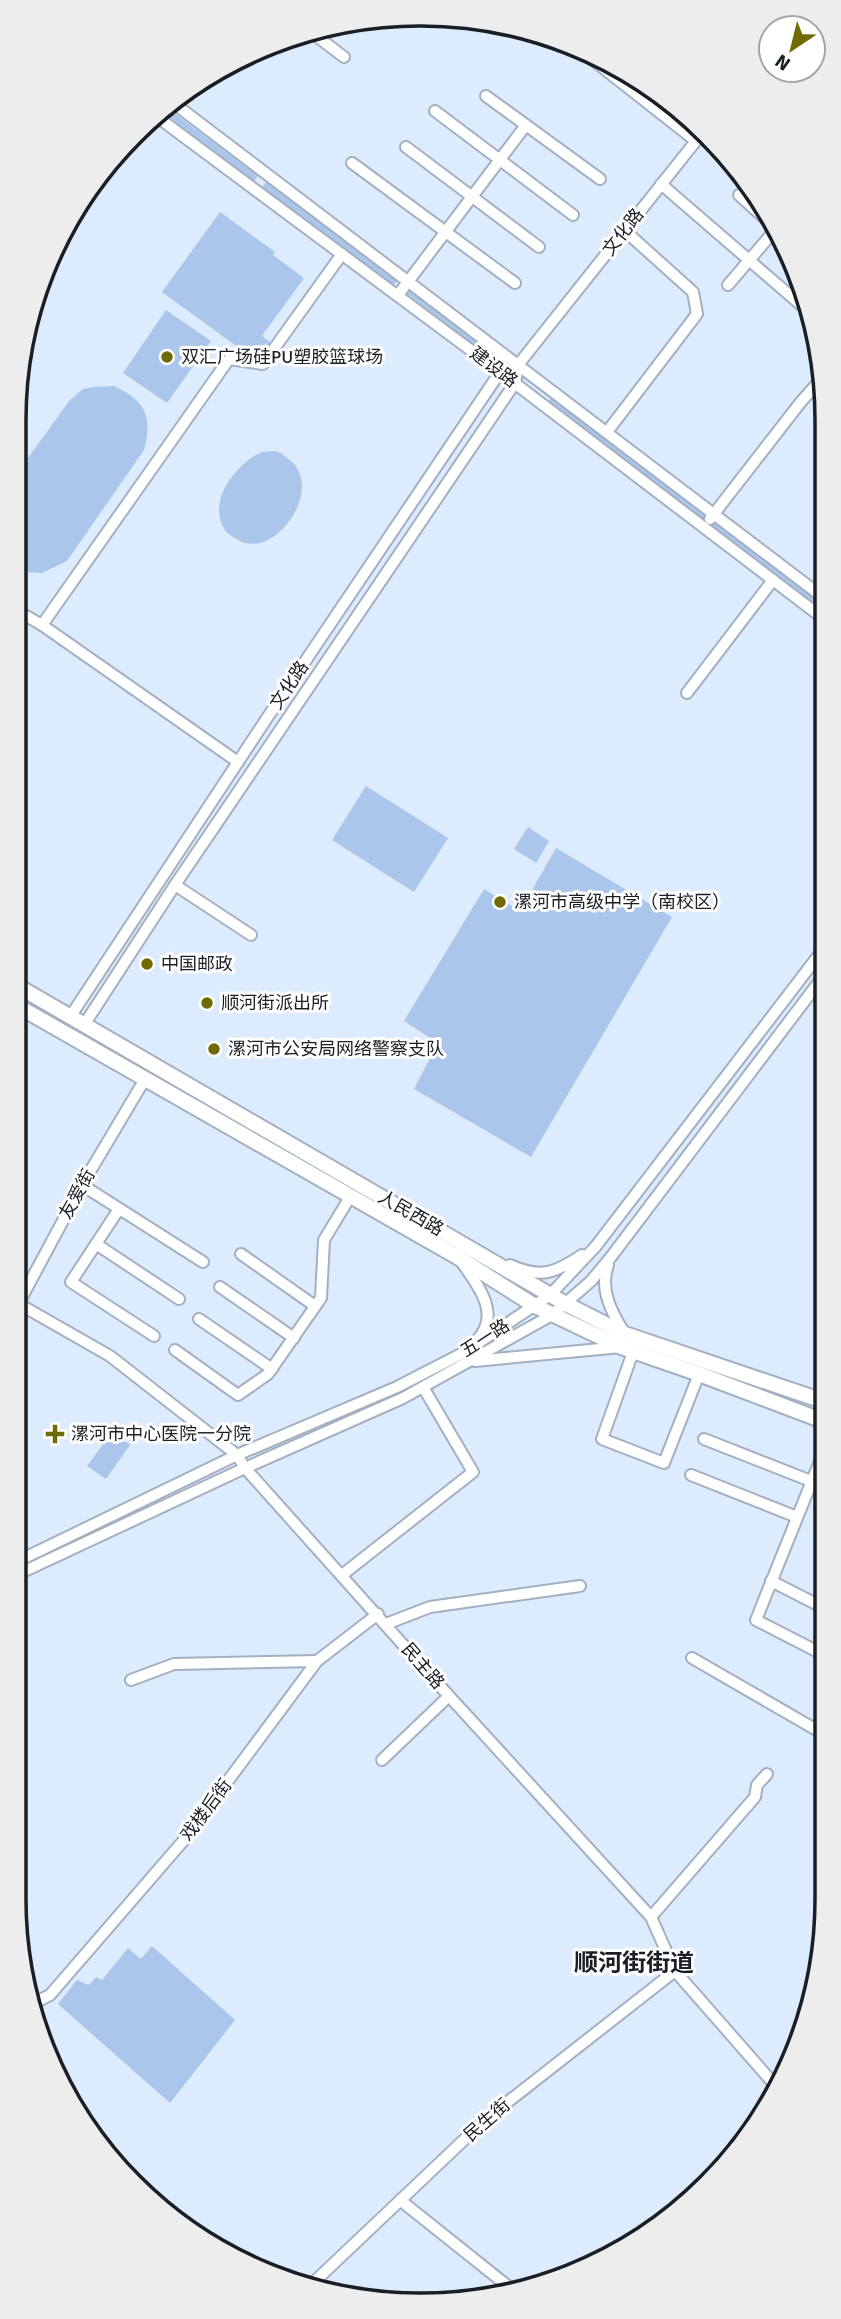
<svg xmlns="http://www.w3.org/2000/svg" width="841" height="2319" viewBox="0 0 841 2319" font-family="Signika,'Noto Sans SC',sans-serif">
<rect width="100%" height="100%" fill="#ddebfe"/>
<g fill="#abc6eb">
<polygon points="170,110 258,176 254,181 165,114"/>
<polygon points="266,182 398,280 394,285 262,187"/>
<path d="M220,212L275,252L273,255L304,278L262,336L271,343C260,354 248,353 235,345L162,292Z"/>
<polygon points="409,289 481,343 478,348 406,293"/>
<polygon points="166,310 211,341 167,403 123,373"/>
<path d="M114,386C145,401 153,416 144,450L67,561L42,573L24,572L14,568V477L70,400L83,389L94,387Z"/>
<polygon points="553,396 708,514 704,520 548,402"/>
<path d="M262,452C267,452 274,450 278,452C282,453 284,456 287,458C329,486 273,564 237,539C233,537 227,534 225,530C206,501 237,463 262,452Z"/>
<polygon points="716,520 824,604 824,612 712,526"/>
<polygon points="366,786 448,838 414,892 332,840"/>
<polygon points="528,827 549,841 536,863 514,849"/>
<polygon points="556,848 672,917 531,1157 414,1089 438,1043 404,1021 484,889 520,911"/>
<polygon points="112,1432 130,1445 106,1479 87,1466"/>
<polygon points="152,1946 235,2020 170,2103 58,2004 77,1980 89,1985 96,1977 102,1980 128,1948 141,1959"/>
</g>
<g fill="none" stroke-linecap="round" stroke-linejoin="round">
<defs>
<g id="minor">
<polyline points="315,35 344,57"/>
<polyline points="588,56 696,141"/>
<polyline points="486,96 600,179"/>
<polyline points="176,105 824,598"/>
<polyline points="435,111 573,215"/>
<polyline points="160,119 500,372 824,619"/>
<polyline points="406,147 539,247"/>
<polyline points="352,163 515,283"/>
<polyline points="661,184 808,311"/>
<polyline points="739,195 770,223"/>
<polyline points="728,285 775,230"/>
<polyline points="398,295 526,125"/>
<polyline points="607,432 697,314 693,292 624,230"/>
<polyline points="710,519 800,403 823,377"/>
<polyline points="14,609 42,625 238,762"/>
<polyline points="42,625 229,359 263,364 342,254"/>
<polyline points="687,693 773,580"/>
<polyline points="175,885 251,935"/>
<polyline points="70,1017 267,718 500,372 518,365"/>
<polyline points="84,1025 175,885 515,383 518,365 703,132"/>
<polyline points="82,1185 203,1262"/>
<polyline points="119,1209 71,1282 154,1336"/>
<polyline points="96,1244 179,1299"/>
<polyline points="241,1254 315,1306"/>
<path d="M460,1260C477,1284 503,1315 476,1341"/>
<path d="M510,1265C541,1279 555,1273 582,1255"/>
<path d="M608,1265C599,1290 612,1313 625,1334"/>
<polyline points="220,1287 294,1338"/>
<polyline points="19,1304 110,1356 237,1455 245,1468 449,1696 651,1917 675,1971 774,2084"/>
<polyline points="14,1312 82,1185 145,1079"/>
<polyline points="199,1319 272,1369"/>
<polyline points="175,1350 238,1395 268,1374 321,1298 324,1240 350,1197"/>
<polyline points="633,1352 602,1439 664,1463 699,1374"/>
<polyline points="475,1361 621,1347"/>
<polyline points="704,1439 811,1481"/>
<polyline points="826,1446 756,1620 826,1656"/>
<polyline points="691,1475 797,1517"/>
<polyline points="14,1563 237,1455 397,1387 463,1353 550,1295 596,1246 825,947"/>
<polyline points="342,1575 473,1472 423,1387"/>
<polyline points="14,1576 245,1468 403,1398 552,1315 591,1281 611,1257 825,974"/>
<polyline points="771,1581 826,1609"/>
<polyline points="386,1624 430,1607 580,1586"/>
<polyline points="692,1658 827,1736"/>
<polyline points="131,1680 174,1664 317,1661"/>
<polyline points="382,1760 449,1696"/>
<polyline points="651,1917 755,1797 757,1785 767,1774"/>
<polyline points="32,2004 50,1995 184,1840 317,1661 378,1614"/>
<polyline points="400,2200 514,2291"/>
<polyline points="313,2283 486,2119 675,1971"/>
</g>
<g id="major">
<polyline points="14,984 566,1304 625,1334 826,1402"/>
<polyline points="14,1004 459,1258 535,1306 621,1347 699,1374 826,1422"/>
</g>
</defs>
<use href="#minor" stroke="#a3b0c2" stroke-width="14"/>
<use href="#major" stroke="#a3b0c2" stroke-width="18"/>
<use href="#minor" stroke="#fff" stroke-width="10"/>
<use href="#major" stroke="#fff" stroke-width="14"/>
</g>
<g fill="#706a05" stroke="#fff" stroke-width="2.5">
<circle cx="167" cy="357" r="7"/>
<circle cx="500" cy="902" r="7"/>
<circle cx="147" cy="964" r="7"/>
<circle cx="207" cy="1003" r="7"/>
<circle cx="214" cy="1049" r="7"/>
<path d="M51.5 1423.5h7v7h7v7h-7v7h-7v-7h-7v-7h7z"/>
</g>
<g text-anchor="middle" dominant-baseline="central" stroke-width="6" stroke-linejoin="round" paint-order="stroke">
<g font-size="18" fill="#1a1f25" stroke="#fff">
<text transform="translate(623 232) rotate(-52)">文化路</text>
<text transform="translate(494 367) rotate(37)">建设路</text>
<text transform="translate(289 685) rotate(-56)">文化路</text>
<text transform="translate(77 1194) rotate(-61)">友爱街</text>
<text transform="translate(411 1213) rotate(30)">人民西路</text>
<text transform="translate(485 1338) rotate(-33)">五一路</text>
<text transform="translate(423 1666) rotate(49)">民主路</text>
<text transform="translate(206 1810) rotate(-53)">戏楼后街</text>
<text transform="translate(487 2120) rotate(-41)">民生街</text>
</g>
<g font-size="18" fill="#1a1f25" stroke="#fff" text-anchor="start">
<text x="181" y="357">双汇广场硅PU塑胶篮球场</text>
<text x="514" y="902">漯河市高级中学（南校区）</text>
<text x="161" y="964">中国邮政</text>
<text x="221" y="1003">顺河街派出所</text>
<text x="228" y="1049">漯河市公安局网络警察支队</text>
<text x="71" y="1434">漯河市中心医院一分院</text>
</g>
<g font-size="24" font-weight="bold" fill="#1a1f25" stroke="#fff">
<text x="634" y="1963">顺河街街道</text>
</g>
</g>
<path d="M0 0H841V2319H0ZM420 26H421A394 394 0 0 1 815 420V1899A394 394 0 0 1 421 2293H420A394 394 0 0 1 26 1899V420A394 394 0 0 1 420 26Z" fill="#ededee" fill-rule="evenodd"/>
<path fill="none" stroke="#1a1f25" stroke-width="3.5" d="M420 26H421A394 394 0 0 1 815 420V1899A394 394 0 0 1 421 2293H420A394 394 0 0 1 26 1899V420A394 394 0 0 1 420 26Z"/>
<g transform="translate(792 49) rotate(215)"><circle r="33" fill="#ffffff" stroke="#a3a5a8" stroke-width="2"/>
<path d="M0-5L12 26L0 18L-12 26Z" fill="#706a05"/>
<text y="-10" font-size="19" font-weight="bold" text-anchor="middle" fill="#1a1f25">N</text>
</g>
</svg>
